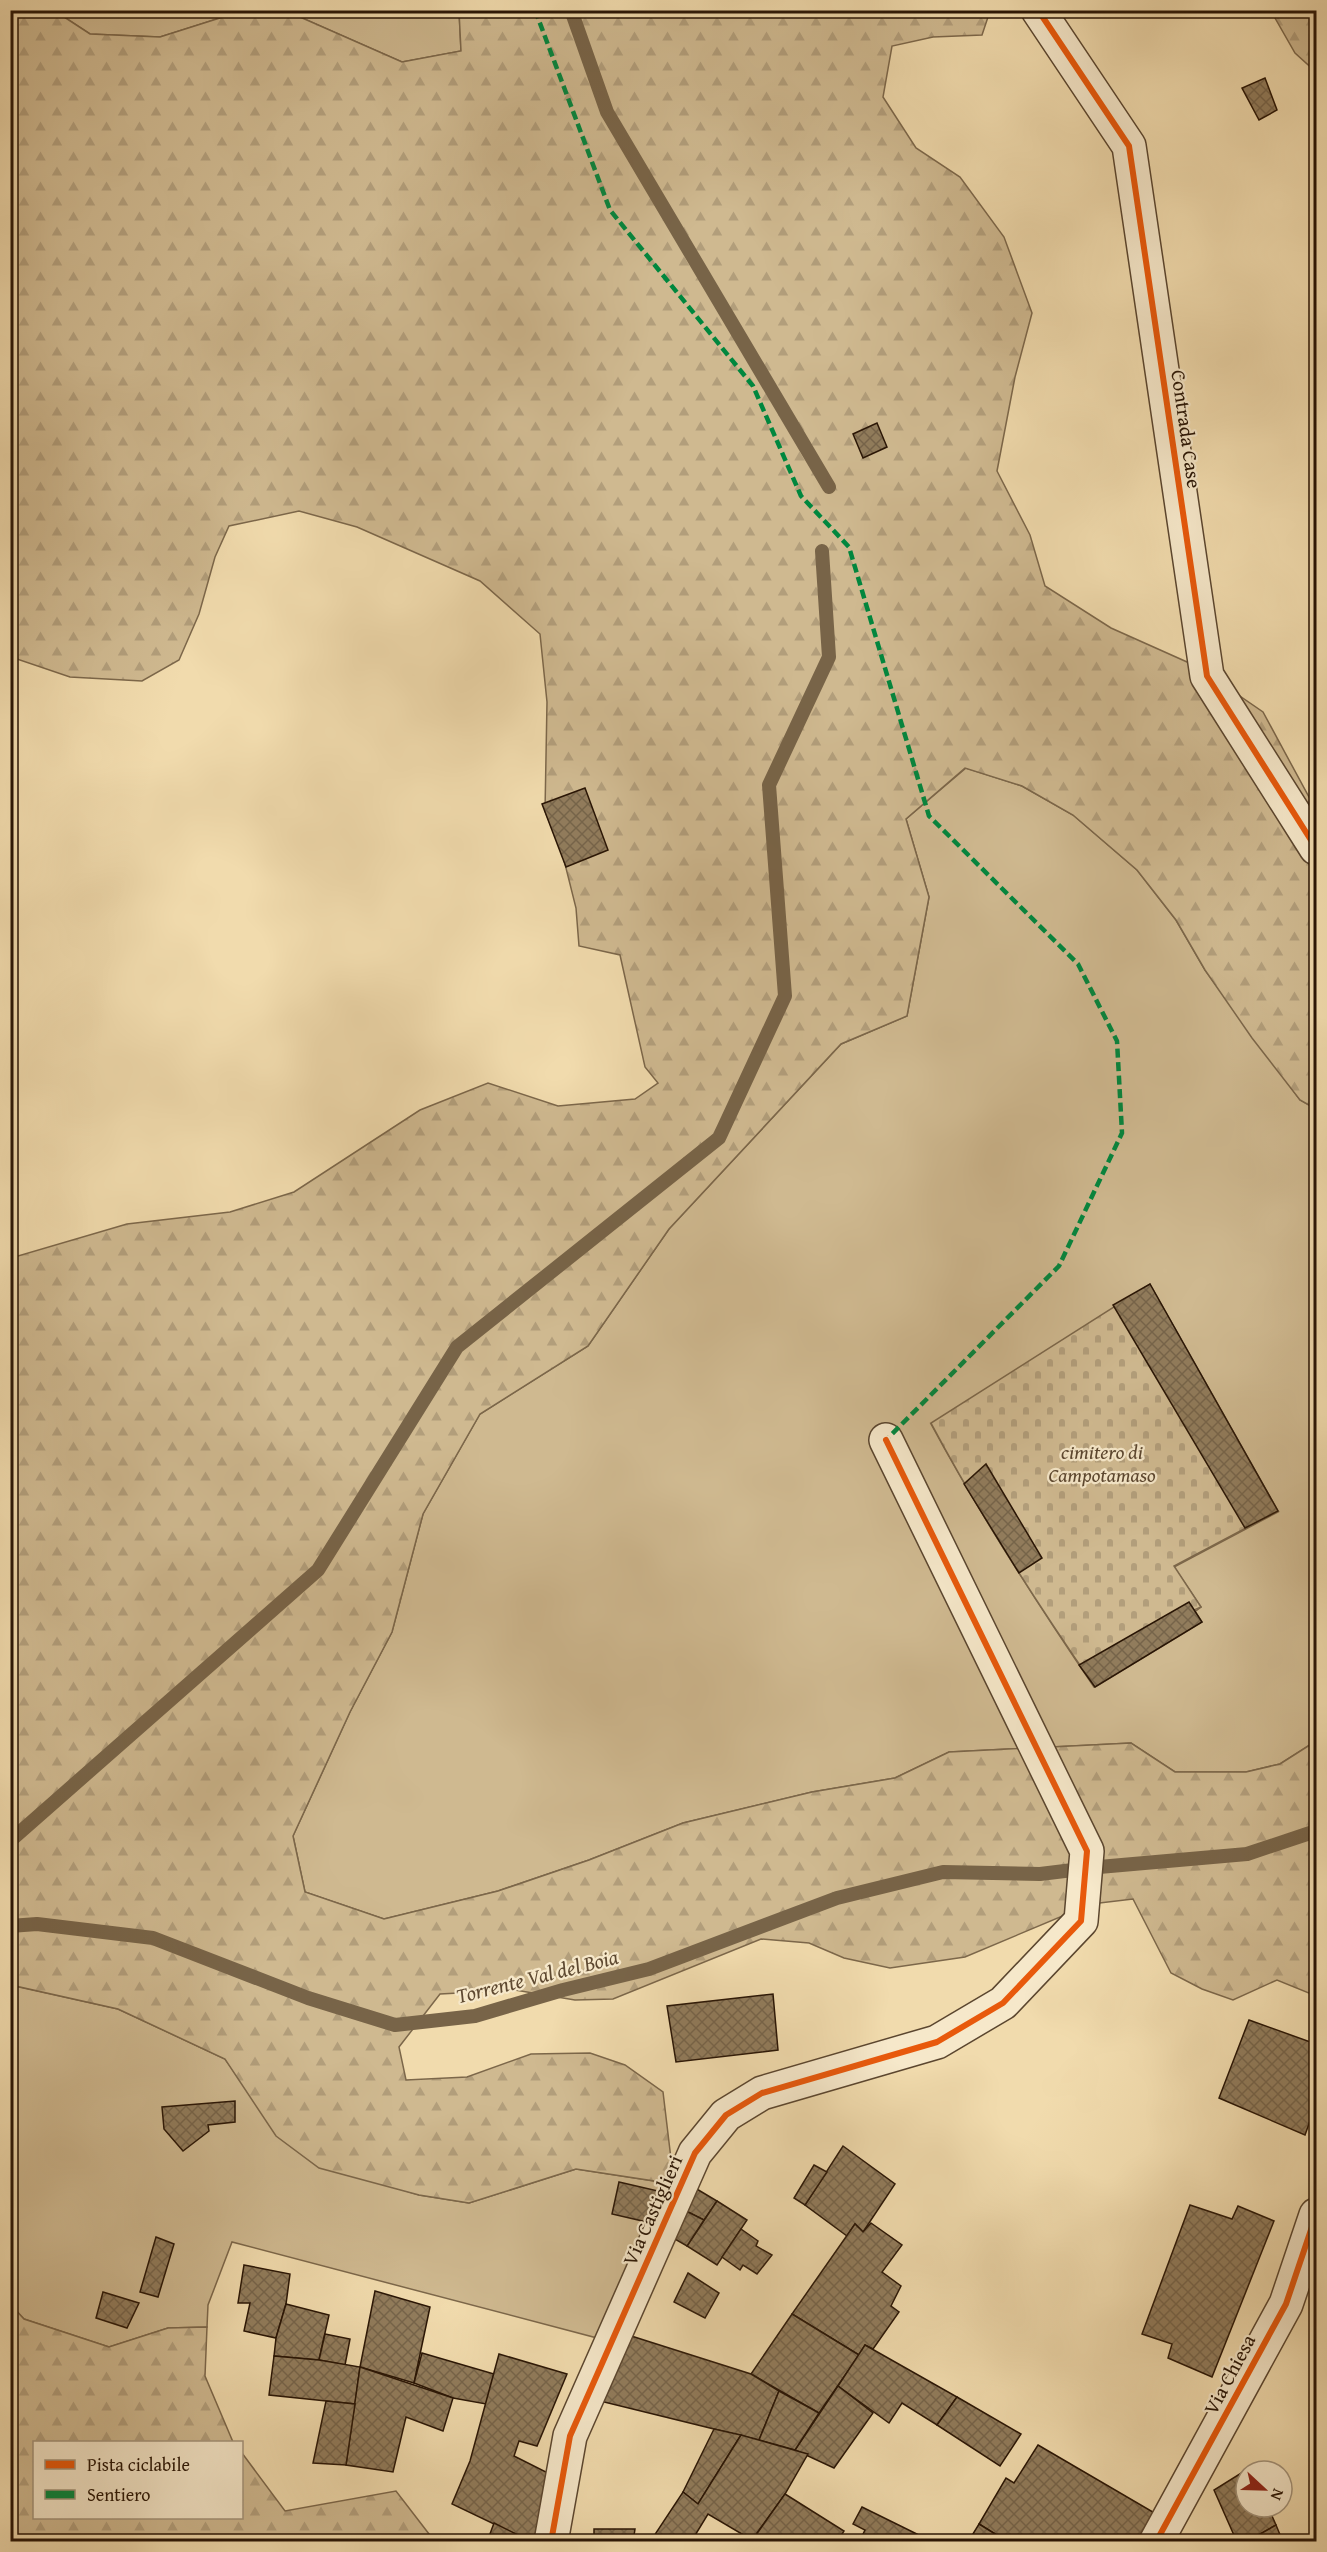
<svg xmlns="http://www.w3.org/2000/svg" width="1327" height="2552" viewBox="0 0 1327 2552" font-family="'Gentium Book Plus',serif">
<defs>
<pattern id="forest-firs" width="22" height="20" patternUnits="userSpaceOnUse" patternTransform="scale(1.5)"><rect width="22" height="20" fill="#cfb990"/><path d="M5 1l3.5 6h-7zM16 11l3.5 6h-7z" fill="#b29e7b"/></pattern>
<pattern id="cemetery-stones" width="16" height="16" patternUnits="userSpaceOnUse" patternTransform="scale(1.5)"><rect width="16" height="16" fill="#cfb990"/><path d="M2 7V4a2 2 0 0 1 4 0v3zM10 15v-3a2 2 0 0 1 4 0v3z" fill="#b29e7b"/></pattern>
<pattern id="building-cross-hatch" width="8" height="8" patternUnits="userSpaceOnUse" patternTransform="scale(1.5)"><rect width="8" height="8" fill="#917c5c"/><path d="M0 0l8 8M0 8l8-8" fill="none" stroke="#76644a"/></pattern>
</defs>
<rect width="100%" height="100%" fill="#f1dbad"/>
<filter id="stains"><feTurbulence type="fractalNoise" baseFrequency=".00333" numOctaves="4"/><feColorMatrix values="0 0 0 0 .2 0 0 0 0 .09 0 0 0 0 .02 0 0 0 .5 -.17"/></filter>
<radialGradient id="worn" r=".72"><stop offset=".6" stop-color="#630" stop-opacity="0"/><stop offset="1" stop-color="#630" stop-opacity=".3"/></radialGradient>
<g fill="#cfb990" stroke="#7c674a" stroke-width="1.5" fill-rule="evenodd">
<polygon points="55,11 459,11 461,51 402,62 300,17 223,17 160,37 90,34"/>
<path d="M966,768L1022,786L1073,815L1137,870L1176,920L1205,970L1300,1100L1316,1109V1741L1280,1764L1246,1772H1175L1131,1743L949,1752L895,1778L812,1792L683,1823L589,1860L498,1891L384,1919L305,1892L293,1836L350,1712L392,1632L423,1514L480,1414L588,1346L669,1229L841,1044L907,1016L929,897L906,819ZM931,1424L1278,1512L1174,1567L1201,1607L1094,1687C1036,1602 980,1515 931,1424Z"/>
<polygon points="10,1985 118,2009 225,2059 246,2088 371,2180 419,2195 469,2203 576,2169 674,2184 601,2339 232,2242 208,2305 207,2327 168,2328 109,2347 24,2319 11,2305"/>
</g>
<g fill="url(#forest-firs)" stroke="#7c674a" stroke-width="1.5">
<polygon points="11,11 55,11 90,34 160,37 223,17 300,17 402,62 461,51 459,11 990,11 982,35 933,37 892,46 883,97 916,148 960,177 1004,237 1032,313 1015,377 997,471 1030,535 1045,586 1111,628 1196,666 1263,712 1316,810 1316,1109 1300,1100 1252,1038 1205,970 1176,920 1137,870 1073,815 1022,786 965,768 906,819 929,897 907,1016 841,1044 669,1229 588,1346 480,1414 423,1514 392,1632 350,1712 293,1836 305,1892 384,1919 498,1891 589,1860 683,1823 812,1792 895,1778 949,1752 1131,1743 1175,1772 1246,1772 1280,1764 1316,1741 1316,1996 1277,1980 1233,2000 1202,1989 1171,1973 1133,1899 1091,1904 965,1957 890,1968 844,1958 809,1943 761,1939 613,1999 575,2000 515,1990 440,1994 399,2047 406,2080 467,2077 531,2054 590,2053 625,2065 663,2092 674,2184 576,2169 469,2203 419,2195 319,2168 276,2136 225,2059 118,2009 11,1985 11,1258 127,1224 230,1212 294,1192 420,1110 488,1083 558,1106 635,1099 658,1083 645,1067 620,955 579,946 576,908 563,856 545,811 547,702 540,634 480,581 357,527 299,511 229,526 215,557 199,614 179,660 142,681 70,677 11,657"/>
<polygon points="1271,11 1316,11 1316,72 1295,53"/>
<polygon points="11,2305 24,2319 109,2347 168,2328 207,2327 205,2376 233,2442 34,2442 34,2518 242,2518 242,2453 285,2511 396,2491 429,2534 420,2542 11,2541"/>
</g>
<path fill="url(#cemetery-stones)" stroke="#7c674a" stroke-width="1.5" d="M1150,1284L1278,1511L1174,1566L1201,1607L1194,1610L1202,1622L1095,1687C1036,1602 980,1515 931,1423Z"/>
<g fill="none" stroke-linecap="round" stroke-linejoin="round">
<g stroke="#786448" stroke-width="14">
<polyline points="571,10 607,112 829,487"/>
<polyline points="10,1841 318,1570 457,1347 719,1138 785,996 769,785 829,657 822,551"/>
<polyline points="1099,1867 1247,1854 1316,1831"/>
<polyline points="10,1926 37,1924 153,1938 308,1998 395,2025 475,2016 563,1990 649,1969 837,1898 943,1872 1040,1874 1073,1870"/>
</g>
</g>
<g fill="url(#building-cross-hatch)" stroke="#291505" stroke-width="1.5">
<polygon points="1265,78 1277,110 1259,120 1242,88"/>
<polygon points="877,423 887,447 863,458 853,434"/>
<polygon points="585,788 608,850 566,867 542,804"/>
<polygon points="1150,1284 1278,1511 1245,1528 1113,1305"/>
<polygon points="986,1464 1042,1558 1019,1573 964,1484"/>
<polygon points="1189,1602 1202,1622 1095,1687 1079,1665"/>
<polygon points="773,1994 778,2050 676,2062 667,2006"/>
<polygon points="1249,2020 1316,2044 1316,2104 1305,2135 1219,2098"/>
<polygon points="235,2101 235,2122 208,2125 209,2131 183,2151 164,2129 162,2107"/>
<polygon points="843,2146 895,2184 863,2232 855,2224 847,2236 805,2205"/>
<polygon points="814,2165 827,2172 805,2205 794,2198"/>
<polygon points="619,2182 658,2191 647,2222 612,2214"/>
<polygon points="690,2185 717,2201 704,2220 678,2207"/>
<polygon points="717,2201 747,2220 717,2265 687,2246"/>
<polygon points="1190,2205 1232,2219 1238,2206 1274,2221 1212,2377 1168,2358 1172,2344 1142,2334"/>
<polygon points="678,2207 704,2220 687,2246 666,2234"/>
<polygon points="871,2223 902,2245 882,2272 901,2286 891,2306 899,2312 873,2349 865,2345 859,2355 792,2314 855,2224 863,2232"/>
<polygon points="741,2229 758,2241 756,2246 772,2255 757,2274 743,2265 740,2270 722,2257"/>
<polygon points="156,2237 174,2244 158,2297 140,2292"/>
<polygon points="244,2265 290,2274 286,2304 276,2338 244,2331 250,2303 238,2303"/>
<polygon points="688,2273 719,2293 705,2318 674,2302"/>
<polygon points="375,2291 430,2307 414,2383 360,2367"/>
<polygon points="103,2292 139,2303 127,2328 96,2318"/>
<polygon points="286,2304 329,2315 319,2360 274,2356 276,2338"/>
<polygon points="792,2314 859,2355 819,2413 751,2374"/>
<polygon points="325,2334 350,2339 345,2365 319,2360"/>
<polygon points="625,2334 751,2374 779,2391 759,2440 596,2400"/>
<polygon points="865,2345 957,2397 937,2425 902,2403 889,2423 838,2386"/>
<polygon points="422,2353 494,2374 486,2404 453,2398 414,2383"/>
<polygon points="499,2354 567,2374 537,2446 519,2441 514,2456 558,2478 532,2542 452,2504 470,2461"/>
<polygon points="274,2356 319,2360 360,2367 355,2404 269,2395"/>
<polygon points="360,2367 453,2398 443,2431 406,2417 393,2472 346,2465"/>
<polygon points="838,2386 873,2413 834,2468 795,2450"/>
<polygon points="779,2391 819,2413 795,2450 759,2440"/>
<polygon points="957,2397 1021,2434 1000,2466 937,2425"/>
<polygon points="326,2401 355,2404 346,2465 313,2463"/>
<polygon points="714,2429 741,2435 698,2504 683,2492"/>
<polygon points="741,2435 808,2454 785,2494 752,2540 708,2514 691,2542 650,2542 683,2492 698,2504"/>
<polygon points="1038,2445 1158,2515 1140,2542 1008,2542 979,2524 1006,2478 1014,2483"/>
<polygon points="1251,2467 1252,2471 1246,2471 1246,2507 1268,2507 1276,2525 1246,2542 1237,2542 1214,2490"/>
<polygon points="785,2494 844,2531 837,2542 751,2542"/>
<polygon points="862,2507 933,2542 859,2542 865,2530 853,2524"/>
<polygon points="494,2523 532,2542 487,2542"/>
<polygon points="979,2524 1008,2542 968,2542"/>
<polygon points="1276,2525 1283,2542 1246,2542"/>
<polygon points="594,2529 635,2529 633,2542 594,2542"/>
</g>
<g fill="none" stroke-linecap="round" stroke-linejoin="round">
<defs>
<g id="street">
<polyline points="1038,10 1129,146 1207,676 1316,848"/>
<polyline points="551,2542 570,2436 695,2153 726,2115 762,2093 937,2042 1003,2003 1081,1921 1087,1851 886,1440"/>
<polyline points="1156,2542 1286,2304 1316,2215"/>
</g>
</defs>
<use href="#street" stroke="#5b462f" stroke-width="36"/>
<use href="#street" stroke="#f6e8ca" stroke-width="33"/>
<polyline stroke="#00873e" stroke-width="4.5" stroke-dasharray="9 4.5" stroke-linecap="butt" points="535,10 610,210 753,386 801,496 849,547 929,816 1078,964 1117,1041 1122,1133 1059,1266 886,1440"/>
<defs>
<g id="cycleway">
<polyline points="1038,10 1129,146 1207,676 1316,848"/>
<polyline points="551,2542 570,2436 695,2153 726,2115 762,2093 937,2042 1003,2003 1081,1921 1087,1851 886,1440"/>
<polyline points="1156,2542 1286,2304 1316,2215"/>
</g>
</defs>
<use href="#cycleway" stroke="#f6e8ca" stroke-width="10"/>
<use href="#cycleway" stroke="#e8590c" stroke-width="6"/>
</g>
<g text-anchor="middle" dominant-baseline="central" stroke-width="4.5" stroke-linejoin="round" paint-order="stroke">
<g font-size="20" fill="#291505" stroke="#f6e8ca">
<text transform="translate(1187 429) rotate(82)">Contrada Case</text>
<text transform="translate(652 2210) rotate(-66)">Via Castiglieri</text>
<text transform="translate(1229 2374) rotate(-62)">Via Chiesa</text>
</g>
<g font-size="20" font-style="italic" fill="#5b462f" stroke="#f6e8ca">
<text x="1102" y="1451">cimitero di<tspan x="1102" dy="23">Campotamaso</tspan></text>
</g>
<g font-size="21" font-style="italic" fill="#5e4931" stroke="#f6e8ca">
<text transform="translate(537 1976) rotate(-14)">Torrente Val del Boia</text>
</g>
</g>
<rect width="1327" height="2552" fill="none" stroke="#f1dbad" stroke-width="36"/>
<rect x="12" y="12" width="1303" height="2528" fill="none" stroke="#291505" stroke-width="3"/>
<rect x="18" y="18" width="1291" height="2516" fill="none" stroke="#291505" stroke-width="1.5"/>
<rect x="33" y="2441" width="210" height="78" fill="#f6e8ca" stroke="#a4947b" stroke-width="1.5"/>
<rect x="45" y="2460" width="30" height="9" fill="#e8590c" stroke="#a4947b" stroke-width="1.5"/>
<text x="87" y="2471" font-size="18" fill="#291505">Pista ciclabile</text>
<rect x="45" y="2490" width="30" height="9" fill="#00873e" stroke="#a4947b" stroke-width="1.5"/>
<text x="87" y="2501" font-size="18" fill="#291505">Sentiero</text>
<g transform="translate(1264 2489) rotate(112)"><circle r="28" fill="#f6e8ca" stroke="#a4947b" stroke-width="1.5"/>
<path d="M0-4.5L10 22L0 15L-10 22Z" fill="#8f2418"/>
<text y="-9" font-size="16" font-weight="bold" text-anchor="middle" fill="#291505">N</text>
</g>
<rect width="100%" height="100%" filter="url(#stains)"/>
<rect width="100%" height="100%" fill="url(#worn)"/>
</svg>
